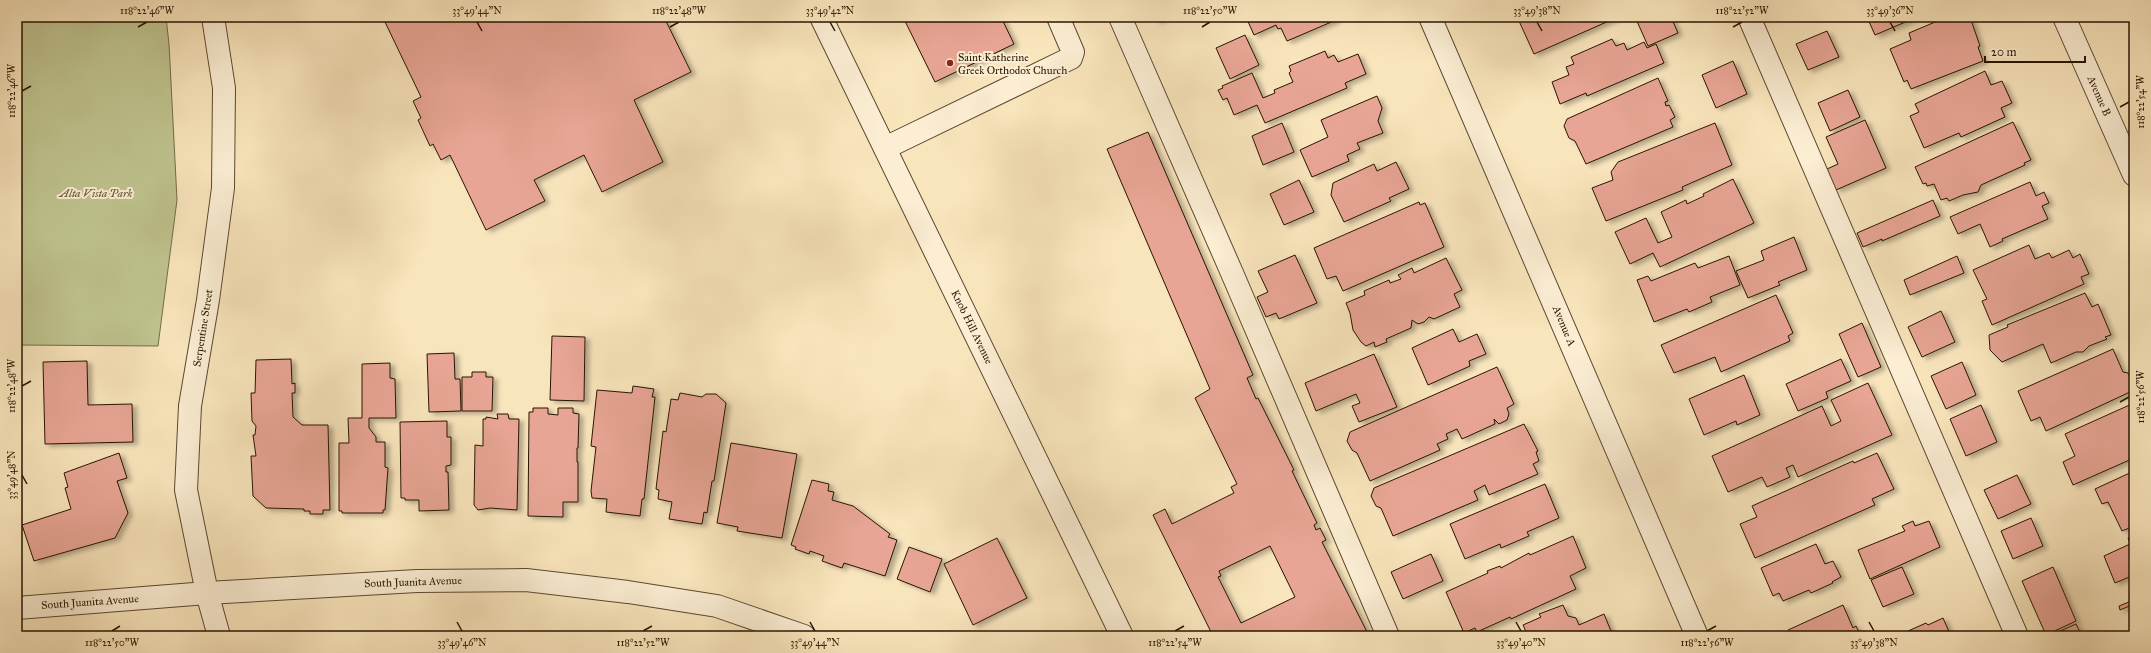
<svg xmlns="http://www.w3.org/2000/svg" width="2151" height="653" viewBox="0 0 2151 653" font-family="'IM FELL Great Primer',serif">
<defs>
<filter id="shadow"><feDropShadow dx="4.5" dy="2.5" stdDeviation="2" flood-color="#0004"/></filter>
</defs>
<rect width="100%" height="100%" fill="#f9e5bc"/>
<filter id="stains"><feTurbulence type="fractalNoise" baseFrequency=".005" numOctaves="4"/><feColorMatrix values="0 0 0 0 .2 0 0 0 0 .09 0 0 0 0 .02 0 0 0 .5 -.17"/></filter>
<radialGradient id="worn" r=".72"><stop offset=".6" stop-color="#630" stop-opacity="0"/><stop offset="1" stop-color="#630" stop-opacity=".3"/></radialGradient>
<polygon fill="#bfc48f" stroke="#746c48" points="17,17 166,17 169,44 177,200 158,346 17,345"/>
<g fill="#e8a595" stroke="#281400" fill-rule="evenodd" filter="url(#shadow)">
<polygon points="396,17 664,17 691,72 634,100 663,162 602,192 584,155 534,180 545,201 486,230 450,155 441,160 433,144 430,146 418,120 421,118 413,101 421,97 385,22"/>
<polygon points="903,17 1001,17 1014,44 935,82"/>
<polygon points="1155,17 1165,17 1157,21"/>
<polygon points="1246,17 1335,17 1336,20 1287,41 1281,28 1278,29 1276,25 1254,35"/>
<polygon points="1527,17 1618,17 1534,54 1519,21"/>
<polygon points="1641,17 1671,17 1678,33 1648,46 1636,19"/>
<polygon points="1867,17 1917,17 1875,35"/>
<polygon points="1947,17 1970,17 1980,46 1978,47 1983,61 1911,89 1907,80 1904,82 1890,49 1911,40 1909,33"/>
<polygon points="1827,31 1839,57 1808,70 1796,44"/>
<polygon points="1245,35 1259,65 1230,79 1216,48"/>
<polygon points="1612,39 1616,46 1624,43 1627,50 1644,42 1647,48 1656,44 1664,63 1587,96 1586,93 1560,104 1552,82 1569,75 1566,67 1574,64 1571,57"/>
<polygon points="1325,51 1328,58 1334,55 1338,62 1358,54 1366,74 1345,83 1347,88 1265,123 1257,105 1234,115 1227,98 1223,100 1218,90 1223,88 1222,86 1252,73 1263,98 1275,93 1274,90 1293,82 1289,73 1291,71 1289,66"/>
<polygon points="1733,61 1747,94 1716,108 1702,75"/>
<polygon points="1985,71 1991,85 2002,81 2012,103 2001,108 2005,117 1961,137 1959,133 1924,148 1910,116 1919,112 1915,104"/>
<polygon points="1658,78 1668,101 1665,102 1666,106 1669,105 1675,117 1670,120 1673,127 1586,164 1575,141 1569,138 1564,126 1567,119"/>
<polygon points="1848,90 1860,117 1830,131 1818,103"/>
<polygon points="1377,96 1382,108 1378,121 1383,133 1357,143 1360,149 1347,155 1349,161 1312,177 1300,150 1328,137 1321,120"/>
<polygon points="1865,120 1886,168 1836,190 1827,169 1838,164 1826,137"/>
<polygon points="2013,122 2031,160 2024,163 2025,165 1981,185 1978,192 1963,195 1949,201 1947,198 1941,200 1934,184 1927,186 1926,183 1923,184 1915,167"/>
<polygon points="1282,123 1294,152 1263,165 1252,136"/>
<polygon points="1715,123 1732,165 1682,187 1683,190 1606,221 1592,188 1613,180 1611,172 1618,162"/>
<path d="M1148,132L1253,375L1247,378L1256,399L1258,398L1294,470L1292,471L1317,523L1314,525L1316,530L1320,528L1326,540L1322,542L1369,636H1213L1153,515L1165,509L1172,524L1234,493L1231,487L1237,484L1195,398L1210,389L1107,149ZM1270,546L1295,597L1241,623L1218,577L1221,576L1219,571Z"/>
<polygon points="1396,162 1409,189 1389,198 1391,201 1344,222 1331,195 1333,183 1374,164 1377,171"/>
<polygon points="1733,179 1754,223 1660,267 1653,253 1630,264 1615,232 1646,218 1658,243 1672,237 1661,212 1686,200 1687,204 1704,196 1703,194"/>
<polygon points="1299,180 1314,212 1284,225 1270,194"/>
<polygon points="2030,182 2036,196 2044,192 2049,203 2042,206 2048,219 2002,239 2003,241 1990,247 1980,224 1958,234 1950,217"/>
<polygon points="1933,200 1940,216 1882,241 1882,239 1863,247 1857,233"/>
<polygon points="1419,202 1420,205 1425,203 1444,247 1343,291 1336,276 1327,279 1314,248"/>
<polygon points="1794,237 1807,270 1778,282 1780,285 1748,298 1736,271 1764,260 1761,251"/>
<polygon points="2029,245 2035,259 2049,253 2052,258 2069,250 2073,258 2080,254 2089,274 2081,277 2084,284 1992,325 1982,301 1987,299 1973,270"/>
<polygon points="1295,255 1317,303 1279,319 1276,313 1266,317 1257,297 1268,292 1258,271"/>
<polygon points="1729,256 1740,285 1710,297 1712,302 1689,312 1687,309 1654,322 1637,280 1648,276 1651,281 1695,263 1698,268"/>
<polygon points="1957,256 1964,273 1910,295 1904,280"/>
<polygon points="1446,258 1462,290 1454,294 1460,307 1434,319 1429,317 1424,322 1418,324 1412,320 1411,328 1386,339 1387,342 1375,347 1374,342 1366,346 1361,342 1353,330 1350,313 1346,303 1365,295 1364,291 1389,280 1390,283 1401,279 1398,275 1412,268 1414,273"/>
<polygon points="2085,293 2092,307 2098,304 2111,335 2105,337 2107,339 2089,346 2083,352 2076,352 2051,363 2043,344 2002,362 1990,350 1989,335 2008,327 2007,325"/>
<polygon points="1776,295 1793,333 1788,336 1790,341 1721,372 1715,357 1674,373 1661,345"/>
<polygon points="1941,311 1955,342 1922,357 1908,327"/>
<polygon points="1862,323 1881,367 1858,377 1839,334"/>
<polygon points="1453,329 1459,342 1477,334 1486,354 1469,361 1470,366 1428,385 1412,348"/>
<polygon points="552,336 585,337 584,401 550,400"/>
<polygon points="2113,349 2123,372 2128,373 2134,386 2130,392 2046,431 2040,417 2031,421 2018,391"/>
<polygon points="454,353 455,379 460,379 461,411 429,412 427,354"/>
<polygon points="1374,354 1397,407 1359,422 1352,406 1360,403 1356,394 1316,411 1305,383"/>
<polygon points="291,359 292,384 295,383 295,393 292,393 293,417 302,425 328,425 330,510 323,510 323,514 310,514 310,511 304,511 304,509 266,508 253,496 251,456 256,456 253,435 255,435 256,426 252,421 251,393 255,393 256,360"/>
<polygon points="1841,359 1851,381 1826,392 1828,398 1798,411 1786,384"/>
<polygon points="87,361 88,405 132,404 133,442 45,444 43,362"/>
<polygon points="1962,362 1976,395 1946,409 1931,376"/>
<polygon points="390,363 390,378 395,379 396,418 369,418 369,428 376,437 376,442 385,442 385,467 388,468 385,510 383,510 383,513 342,513 342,511 339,511 339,443 349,443 348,418 362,418 362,364"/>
<polygon points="1497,367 1514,404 1507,408 1509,414 1507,420 1499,424 1494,419 1495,424 1462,439 1457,429 1446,434 1448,439 1437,444 1440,450 1370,481 1357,453 1352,450 1347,441 1350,432"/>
<polygon points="472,372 486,372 486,377 493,377 492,411 462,411 462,377 472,377"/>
<polygon points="1744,375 1760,415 1737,425 1736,421 1704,435 1689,399"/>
<polygon points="1868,383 1892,435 1798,477 1793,465 1786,468 1790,477 1767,487 1762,477 1728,492 1712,456 1822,406 1831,426 1841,421 1831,400"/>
<polygon points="633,386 654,389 652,397 655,397 644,499 642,499 640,516 606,512 607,499 592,498 591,491 596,447 591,446 597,390 632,393"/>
<polygon points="680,393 702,397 706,394 716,394 726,403 714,481 712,481 707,513 704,512 702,524 669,519 672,502 658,499 659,490 656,489 663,431 666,432 671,399 678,400"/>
<polygon points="2134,403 2134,458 2073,485 2063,462 2075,456 2065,434"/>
<polygon points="1981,405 1997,442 1966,456 1950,419"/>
<polygon points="533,408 548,408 548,414 558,415 558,408 573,408 573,413 579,414 578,448 577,448 577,462 578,462 578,502 563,502 563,517 528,516 529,412 533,412"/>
<polygon points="497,414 508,414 509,419 519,419 517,510 490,508 478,510 474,505 475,445 483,446 483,419 486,419 486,417 498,419"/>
<polygon points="447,421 447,437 451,437 451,465 446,466 446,472 448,472 449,510 419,511 419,500 405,500 405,498 401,498 400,422"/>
<polygon points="1524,424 1538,451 1536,452 1539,461 1533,464 1538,474 1489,495 1485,485 1474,491 1478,500 1393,536 1381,508 1376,506 1371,496 1374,488"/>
<polygon points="731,443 797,454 782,538 737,531 738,527 717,523"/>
<polygon points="119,453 127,478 117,481 128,513 115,538 34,561 22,525 71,509 65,488 68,487 64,473"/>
<polygon points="1877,453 1894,489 1872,499 1875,505 1755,558 1740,524 1757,517 1752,506 1853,461 1854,463"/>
<polygon points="2134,471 2134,526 2122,531 2108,502 2102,504 2095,489"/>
<polygon points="2017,475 2031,504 1998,519 1984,490"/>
<polygon points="812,480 829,484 828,491 834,492 832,500 853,506 890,534 888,537 897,540 885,576 844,563 842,568 822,561 824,556 810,551 809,554 795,549 796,547 791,545"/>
<polygon points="1545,484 1559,518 1527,532 1529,536 1501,548 1500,544 1465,559 1450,524"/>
<polygon points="2031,518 2043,546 2013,559 2001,531"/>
<polygon points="1913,521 1915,526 1929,521 1940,547 1870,579 1858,550 1905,531 1902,526"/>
<polygon points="2134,535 2134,575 2115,583 2104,556 2130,544 2128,538"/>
<polygon points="1573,536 1586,568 1570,576 1576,589 1511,619 1510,617 1477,632 1475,628 1464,633 1446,592 1488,573 1487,571 1500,566 1501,568 1529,553 1530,555"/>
<polygon points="997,538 1027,598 973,625 944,564"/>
<polygon points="1816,544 1825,564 1833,561 1841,577 1832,582 1833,583 1811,593 1809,590 1783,601 1779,593 1773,596 1761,568"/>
<polygon points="909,547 942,559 930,592 897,579"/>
<polygon points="1431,554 1443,581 1403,599 1391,572"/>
<polygon points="1902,567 1914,594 1883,607 1871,580"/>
<polygon points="2053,567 2076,621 2046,635 2022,581"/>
<polygon points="2134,600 2134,604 2120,610 2119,606"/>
<polygon points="1563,605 1568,616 1576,618 1579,625 1604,614 1613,636 1528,636 1523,625 1541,617 1539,614"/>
<polygon points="1843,605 1853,628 1856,626 1861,636 1791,636 1788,630"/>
<polygon points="1943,618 1951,636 1897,636 1926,623 1928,625"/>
<polygon points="2076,624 2082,636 2049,636"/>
</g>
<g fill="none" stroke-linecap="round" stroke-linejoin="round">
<defs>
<g id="minor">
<polyline points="213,17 224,88 223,188 208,300 190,406 186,490 207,593 219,636"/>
<polyline points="821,17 1122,636"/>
<polyline points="1120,17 1232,273 1388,636"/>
<polyline points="1430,17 1697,636"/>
<polyline points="1749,17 2017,636"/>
<polyline points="2064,17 2134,175"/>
<polyline points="885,148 1071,58 1073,52 1058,17"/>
<polyline points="17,608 207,593 417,581 526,580 628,592 717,606 804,636"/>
</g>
</defs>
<use href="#minor" stroke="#5c482f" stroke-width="24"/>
<use href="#minor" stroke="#fbeed3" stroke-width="22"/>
</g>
<path fill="none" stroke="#281400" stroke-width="1.5" d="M477,22L482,31M830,22L835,31M1537,22L1542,31M1890,22L1895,31M138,27L147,22M670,27L679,22M1202,27L1210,22M1733,27L1742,22M22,91L31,86M2120,107L2129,102M22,386L31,381M2120,402L2129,397M22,475L27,484M457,622L462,631M810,622L815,631M1516,622L1521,631M1869,622L1874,631M112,631L120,626M643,631L652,626M1175,631L1184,626M1707,631L1716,626"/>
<circle fill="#8f2418" stroke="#fbeed3" stroke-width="1.5" cx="950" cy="63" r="4"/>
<g text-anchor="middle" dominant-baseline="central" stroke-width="4" stroke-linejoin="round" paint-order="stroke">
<g font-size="11" fill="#281400" stroke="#fbeed3" text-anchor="start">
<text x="958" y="57">Saint Katherine<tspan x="958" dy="13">Greek Orthodox Church</tspan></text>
</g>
<g font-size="11" fill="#281400" stroke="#fbeed3">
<text transform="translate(2099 96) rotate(66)">Avenue B</text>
<text transform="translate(1564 326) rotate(67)">Avenue A</text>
<text transform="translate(972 327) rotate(64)">Knob Hill Avenue</text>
<text transform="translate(203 328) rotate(-81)">Serpentine Street</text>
<text transform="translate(413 582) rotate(-2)">South Juanita Avenue</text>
<text transform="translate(90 602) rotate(-4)">South Juanita Avenue</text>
</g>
<g font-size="11" font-style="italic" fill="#5d5232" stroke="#fbeed3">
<text x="96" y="193">Alta Vista Park</text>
</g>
</g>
<rect width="2151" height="653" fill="none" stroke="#f9e5bc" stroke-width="44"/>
<path d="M1985 56v6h100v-6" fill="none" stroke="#281400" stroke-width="2"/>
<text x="1991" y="56" font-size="12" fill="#281400" stroke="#fbeed3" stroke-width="3" paint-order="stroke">20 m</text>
<rect x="22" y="22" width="2107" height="609" fill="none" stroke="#281400" stroke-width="1.5"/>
<g font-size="10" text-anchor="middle" fill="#281400">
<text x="147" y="14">118°22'46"W</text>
<text x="477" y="14">33°49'44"N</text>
<text x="679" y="14">118°22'48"W</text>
<text x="830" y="14">33°49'42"N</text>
<text x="1210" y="14">118°22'50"W</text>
<text x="1537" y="14">33°49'38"N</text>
<text x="1742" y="14">118°22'52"W</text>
<text x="1890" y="14">33°49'36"N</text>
<text transform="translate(11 91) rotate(-90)" y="4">118°22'46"W</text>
<text transform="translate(2140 102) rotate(-90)" y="4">118°22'54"W</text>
<text transform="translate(11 386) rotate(-90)" y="4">118°22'48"W</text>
<text transform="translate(2140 397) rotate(-90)" y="4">118°22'56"W</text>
<text transform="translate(11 475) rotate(-90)" y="4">33°49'48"N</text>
<text x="112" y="646">118°22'50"W</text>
<text x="462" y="646">33°49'46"N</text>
<text x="643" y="646">118°22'52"W</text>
<text x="815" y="646">33°49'44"N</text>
<text x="1175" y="646">118°22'54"W</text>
<text x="1521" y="646">33°49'40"N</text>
<text x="1707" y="646">118°22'56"W</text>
<text x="1874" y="646">33°49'38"N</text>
</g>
<rect width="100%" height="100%" filter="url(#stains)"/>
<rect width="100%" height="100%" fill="url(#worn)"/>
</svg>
